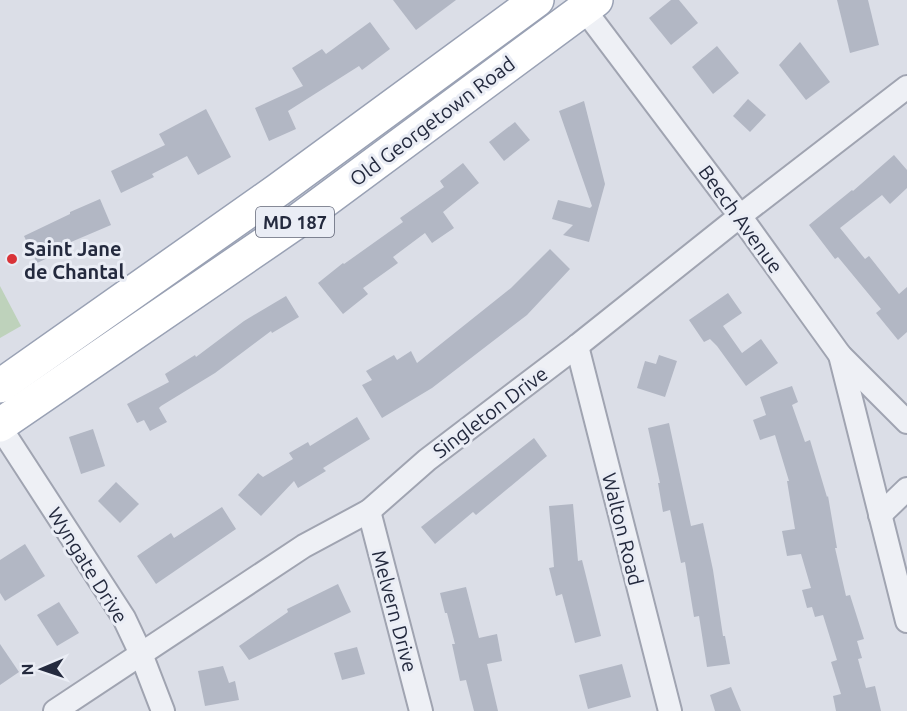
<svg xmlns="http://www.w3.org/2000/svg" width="907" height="711" viewBox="0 0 907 711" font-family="Ubuntu,sans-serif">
<rect width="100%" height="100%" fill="#dbdee7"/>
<polygon fill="#bed2bb" points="0,286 21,326 0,338"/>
<g fill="#b2b7c4">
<polygon points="393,0 456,0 416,30"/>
<polygon points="671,0 679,0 698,23 671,45 649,18"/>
<polygon points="837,0 868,0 879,45 850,53"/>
<polygon points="370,22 390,49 362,70 359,66 288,111 296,129 269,141 255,108 303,86 292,68 322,49 326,54"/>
<polygon points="800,42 830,82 806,100 779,65"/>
<polygon points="717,46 739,73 713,94 692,67"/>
<polygon points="748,99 766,115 750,132 733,116"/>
<polygon points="584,101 605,184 589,242 563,235 573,225 552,219 558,200 590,208 592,206 559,111"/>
<polygon points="206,109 231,157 198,175 187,156 152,174 154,177 121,193 111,171 165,145 159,134"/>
<polygon points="515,122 530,140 504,161 489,142"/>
<polygon points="894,155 907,170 907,188 890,204 882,195 840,228 865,259 869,256 899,294 907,287 907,332 898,340 876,313 881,309 838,257 835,259 809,225 852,190 853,191"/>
<polygon points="463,163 479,183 443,212 454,228 432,243 425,233 393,257 398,263 363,288 368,294 343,314 318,283 343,263 344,264 403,222 400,218 444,187 440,181"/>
<polygon points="100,199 111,225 71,242 73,246 37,263 24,236 70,214 70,212"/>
<polygon points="550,249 570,269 527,315 432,388 382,418 362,385 372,380 366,371 394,355 397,360 411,351 417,363 511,288"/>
<polygon points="728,293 742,313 723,326 742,353 761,339 778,363 746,386 717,346 710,339 704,342 689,320"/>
<polygon points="286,296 299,317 272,333 271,331 215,373 161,406 159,408 167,422 150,431 144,420 137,423 127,404 169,382 165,374 195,355 196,357 244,321"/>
<polygon points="659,355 677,361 665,397 637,388 645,361 656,364"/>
<polygon points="792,386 798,402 792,405 805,442 810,440 827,497 828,496 837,548 835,548 846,596 850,595 864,639 857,641 862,658 858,659 866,688 875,686 881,711 836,711 833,696 841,694 831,662 837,660 823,615 815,617 812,607 807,608 802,590 811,588 801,554 787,556 782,531 795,529 787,481 789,481 775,435 760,440 753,420 766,415 760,397"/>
<polygon points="357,417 370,439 323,468 326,471 298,488 294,481 261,516 238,495 258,473 263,477 293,459 289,453 308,442 310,446"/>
<polygon points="669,423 691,526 703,523 713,570 723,636 725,636 730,664 707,667 699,616 694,617 685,562 681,563 670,510 663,512 658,483 660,483 648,428"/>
<polygon points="93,429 105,466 81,474 69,437"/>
<polygon points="534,438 547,456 476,515 473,512 435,544 421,527"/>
<polygon points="116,482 139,504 120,523 98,501"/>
<polygon points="573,504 578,561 582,560 601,636 575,643 562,594 556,596 549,568 554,567 549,506"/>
<polygon points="222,507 236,529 156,584 137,556 171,533 174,538"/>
<polygon points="25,544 45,576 5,601 0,593 0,560"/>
<polygon points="338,584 351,612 249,660 239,646 288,612 287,609"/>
<polygon points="466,587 479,638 497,634 502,661 487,664 498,711 474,711 466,680 460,681 452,644 455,644 447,613 445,613 440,593"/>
<polygon points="59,602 79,633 57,646 37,615"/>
<polygon points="0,644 19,672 0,685"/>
<polygon points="357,647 365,674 342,680 334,653"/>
<polygon points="622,664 631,697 588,709 579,675"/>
<polygon points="223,666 229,683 235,681 239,700 205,706 198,671"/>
<polygon points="731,687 741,711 715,711 710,695"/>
</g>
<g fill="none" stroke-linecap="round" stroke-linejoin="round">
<defs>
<g id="street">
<polyline points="584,9 740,216 840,355 907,422"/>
<polyline points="577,346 670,711"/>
<polyline points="840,355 907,621"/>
<polyline points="0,427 124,618 141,654 163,711"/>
<polyline points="369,511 421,711"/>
<polyline points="880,515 907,489"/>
<polyline points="55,711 304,546 369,511 427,460 577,346 740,216 907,87"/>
</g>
<g id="primary">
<polyline points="0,386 278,190 537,0"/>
<polyline points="0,425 292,225 596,0"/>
</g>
</defs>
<use href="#street" stroke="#a0a4b1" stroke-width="26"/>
<use href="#primary" stroke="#99a1b4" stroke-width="36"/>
<use href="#street" stroke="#eef0f5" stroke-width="22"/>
<use href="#primary" stroke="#fff" stroke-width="33"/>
</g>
<circle fill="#d93338" stroke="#eaedf5" stroke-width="2" cx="12" cy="259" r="6"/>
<g text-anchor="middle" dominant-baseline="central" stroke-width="6" stroke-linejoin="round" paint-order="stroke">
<rect fill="#eaedf5" stroke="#5f6475" stroke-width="1.5" x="256" y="207" width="78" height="30" rx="4.5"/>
<g font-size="18" font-weight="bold" fill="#242a3e">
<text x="295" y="222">MD 187</text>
</g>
<g font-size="20" fill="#242a3e" stroke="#eaedf5">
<text transform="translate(432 121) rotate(-37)">Old Georgetown Road</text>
<text transform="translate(741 219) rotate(54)">Beech Avenue</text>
<text transform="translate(490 412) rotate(-37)">Singleton Drive</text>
<text transform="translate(623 529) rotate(76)">Walton Road</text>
<text transform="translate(88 565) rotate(58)">Wyngate Drive</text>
<text transform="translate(395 611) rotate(75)">Melvern Drive</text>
</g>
<g font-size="20" font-weight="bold" fill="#242a3e" stroke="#eaedf5" text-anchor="start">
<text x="24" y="248">Saint Jane<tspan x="24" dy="23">de Chantal</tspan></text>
</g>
</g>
<g transform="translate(42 669) rotate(268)" stroke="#eaedf5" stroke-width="4.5" paint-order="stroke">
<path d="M0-4.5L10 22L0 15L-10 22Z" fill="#242a3e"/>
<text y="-9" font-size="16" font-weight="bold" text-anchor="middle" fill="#242a3e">N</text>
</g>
</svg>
